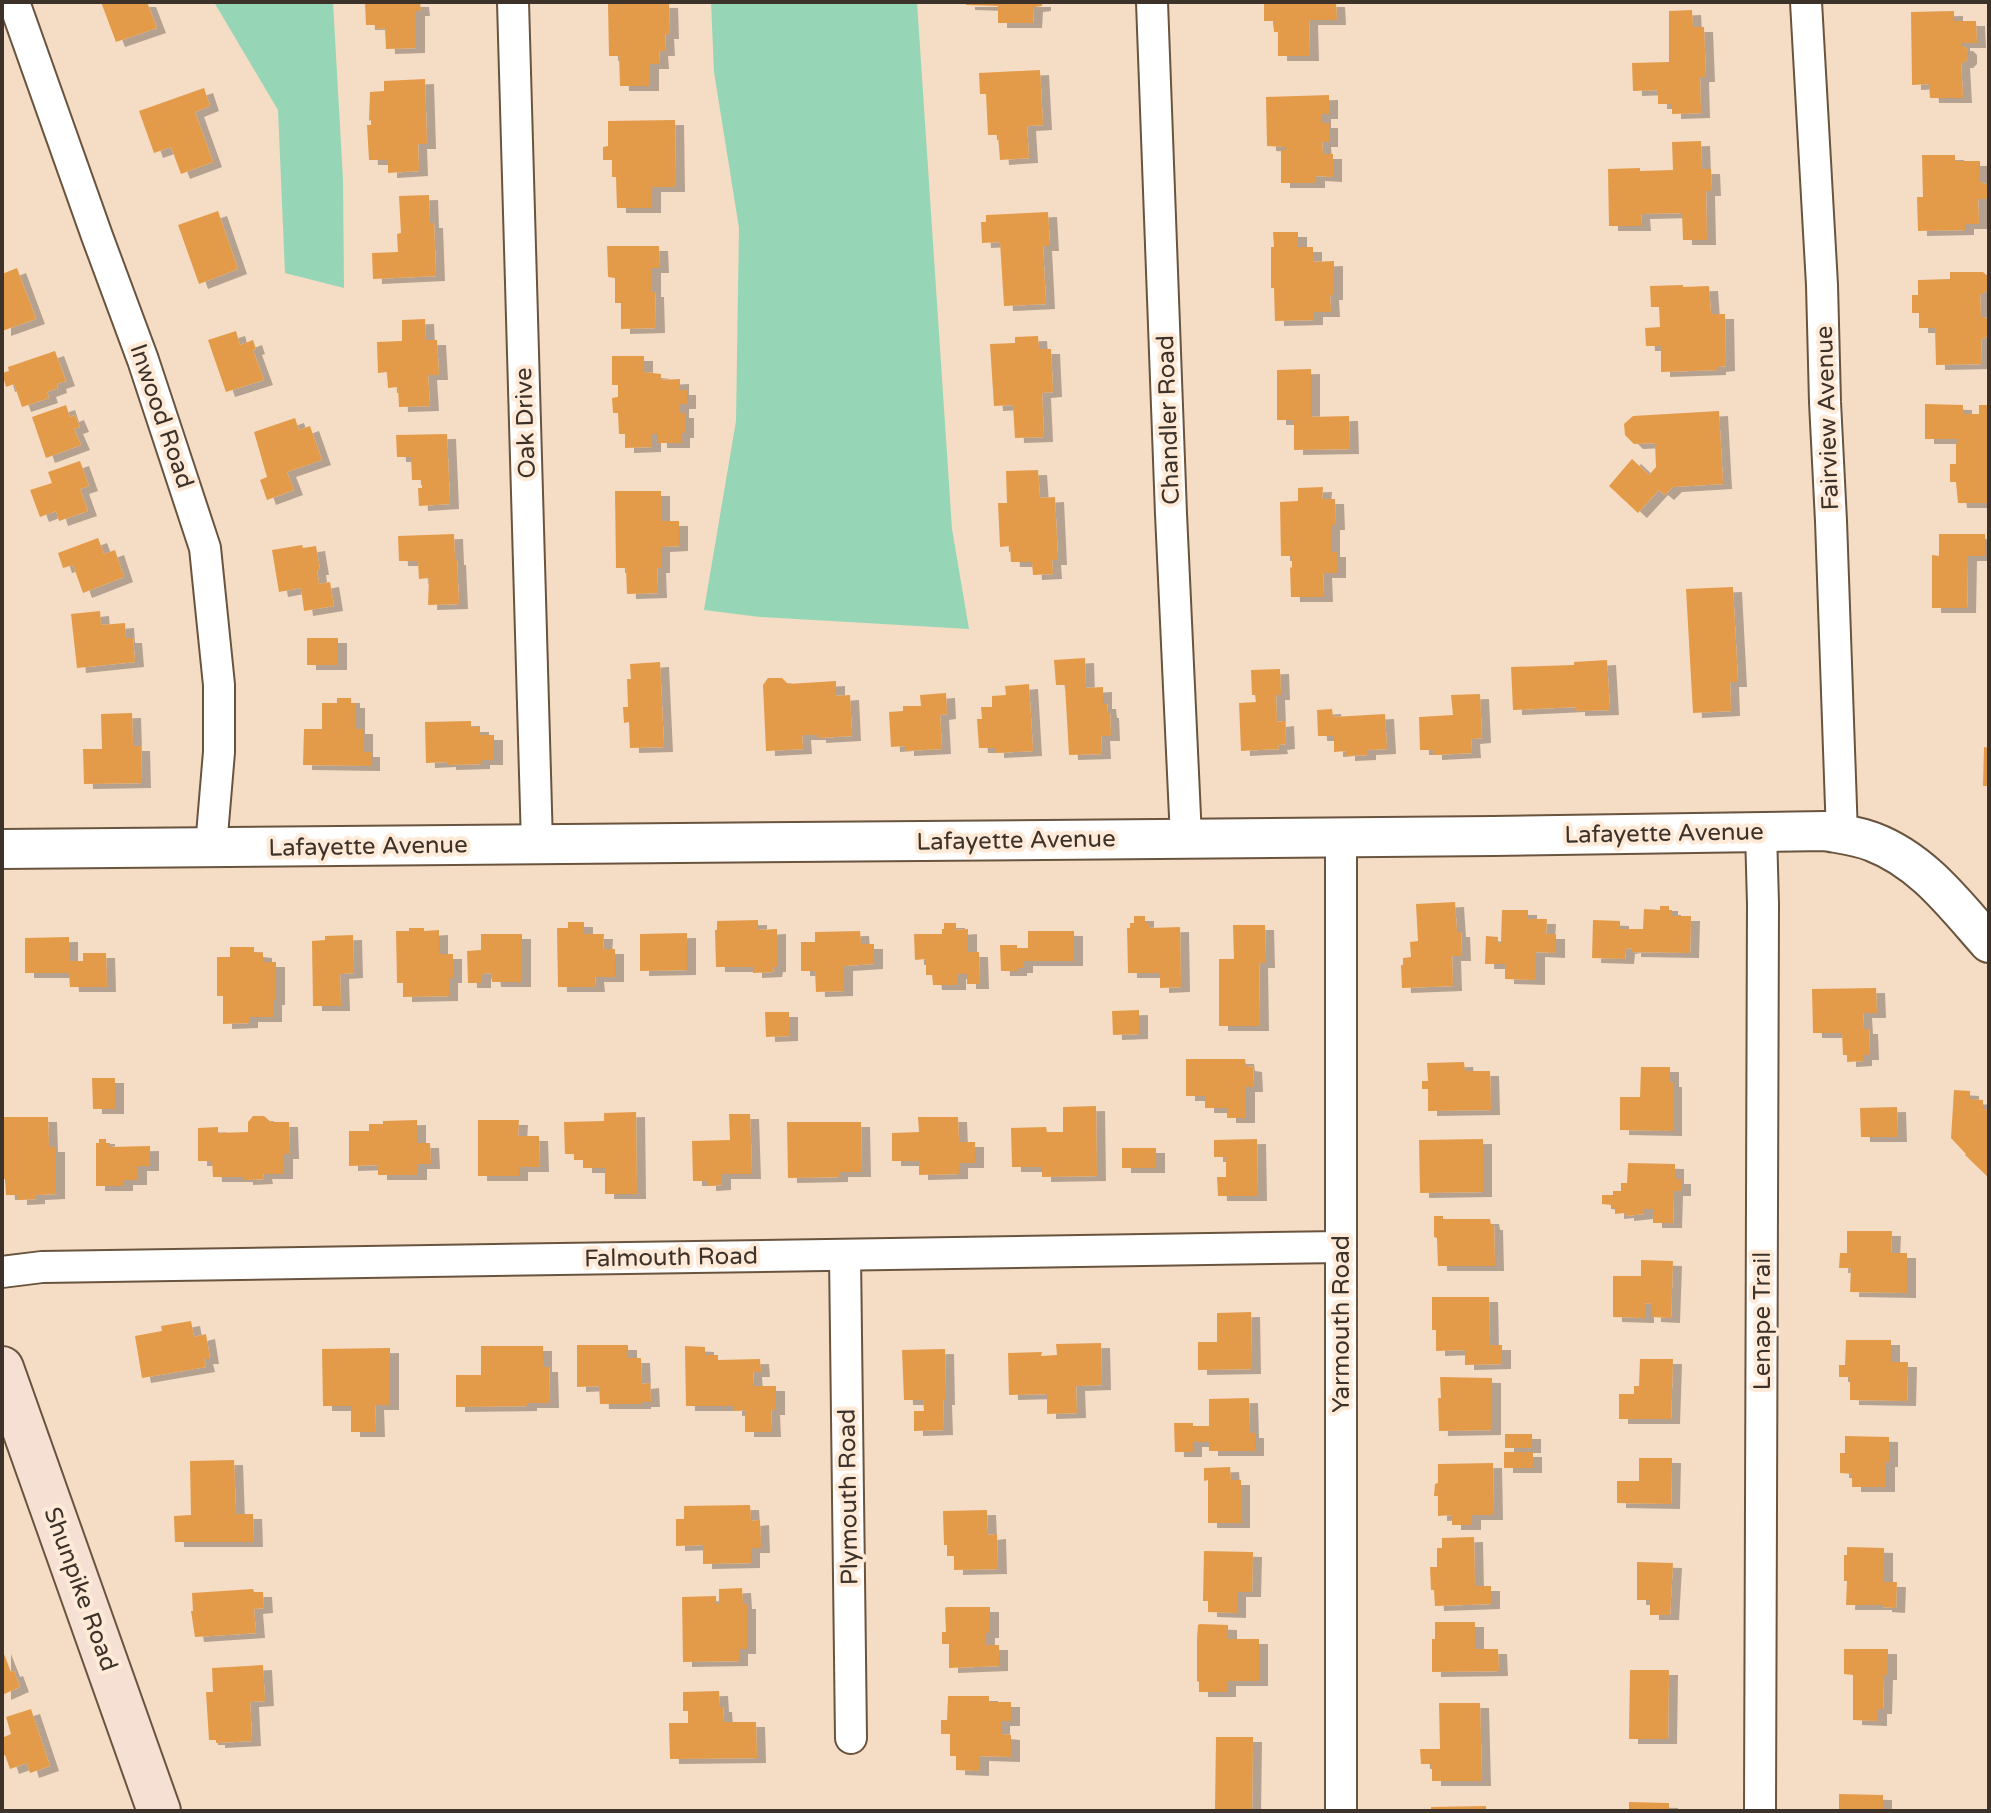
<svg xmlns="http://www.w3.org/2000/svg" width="1991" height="1813" font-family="'Varela Round',sans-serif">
<defs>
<filter id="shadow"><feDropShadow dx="9" dy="5" stdDeviation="0" flood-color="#0004"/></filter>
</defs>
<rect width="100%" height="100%" fill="#f5dcc4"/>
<!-- green -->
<path fill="#96d6b6" d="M214,2H333L343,180L344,288L285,273L278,110Z
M711,2H917L952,529L969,629L760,617L704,610L736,421L739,228L714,72Z"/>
<!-- building -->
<path fill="#e49b4a" filter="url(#shadow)" d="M101,2H147L157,28L116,42Z
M365,2H420L421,11H416V48L386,49L385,28L376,29V25H366Z
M611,2L669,3L670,34H665L666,51H659L660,64H650V86H620L619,56H609L608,4Z
M966,2H1042V6L1034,7L1033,23H998V6L966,5Z
M1264,2H1336L1337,20H1309L1310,56H1278V32H1274L1273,21H1264Z
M1692,10L1693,27H1704L1706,77H1700L1701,113L1672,114V104H1658V90L1633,91L1632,63L1669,62V11Z
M1954,11V21H1976L1977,43H1961V46H1964L1968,50V59L1964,63H1961L1963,98H1930L1929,84L1912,85L1911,12Z
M1040,70L1043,125L1027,126L1029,158L1000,160L998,135H988L986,94H980L979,73Z
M425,79L427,144H418L419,171L388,173V160H369L367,125H371V120L369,121L370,92L384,91V81Z
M204,88L210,106L195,112L213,162L181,174L171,147L154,153L139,111Z
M1329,95V114H1322V123H1329V142H1322L1323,154H1333V177L1316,176V183H1281V150H1286V147L1267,146L1266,97Z
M675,120L676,187H652V208H617L616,177H612V160H603V147L608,146V121Z
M1701,141L1702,169H1711L1712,191H1706L1707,240H1683L1682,213L1641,214L1642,226H1609L1608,169L1640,168V171L1673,170L1672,142Z
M1922,155H1955V161H1980V182L1989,185V195L1986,199H1978L1979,224H1965V230L1918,231L1917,197H1923Z
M429,195L430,223H434L436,276L373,279L372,253L398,252L397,234L401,233L399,196Z
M218,211L238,269L199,284L178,225Z
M1048,212L1050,246H1043L1046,304L1004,306L1000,242L982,243L981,222H986V215Z
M1273,232H1298V247H1313V262L1334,261V295H1330L1331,312H1314V320L1275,321L1274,288H1271V247H1274Z
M607,246H659L660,268H652V292H655L656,328L621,329V303H615V278L608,277Z
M17,268L36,319L2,331V274Z
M1950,272H1983L1989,277V288L1983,294H1980L1981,317H1984L1989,321V333L1985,338L1981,339L1982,364L1936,365L1935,328H1919V313H1912V295H1918V280L1950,279Z
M1683,285V287L1709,286L1711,314H1725L1726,366L1717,367V370L1661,372V346H1646L1645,328L1660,327L1659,307H1651L1650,286Z
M425,319L426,340H437L439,375H428L430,406L399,407L398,387L388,388L387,372L378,373L377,342L402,341V320Z
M236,331L240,345L253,340L256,349L253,350L264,380L226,392L208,340Z
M1038,336L1039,349H1051L1053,392L1042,393L1044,437L1015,438L1013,405L994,406L990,344L1015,343V337Z
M55,351L66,381L57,384L58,388L47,392L49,398L22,407L14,384L6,387L2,373L9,371L8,367Z
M612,356H644V372L661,374V380L680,379V390H687V404H680V413H685V433H681V443H658V434H652V447L625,448V434H619L618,413H613L612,398L618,397V385H612Z
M1311,369V417L1349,416L1350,449L1294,450V420H1277V370Z
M1925,404L1963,405V414H1979V405H1989V503H1958L1956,482H1950V464H1956V444H1958V439H1925Z
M66,405L70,417L75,415L80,427L74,429L81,445L46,458L32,417Z
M1719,411L1723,484L1673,487L1665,495L1659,490L1638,513L1609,486L1632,459L1649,475L1656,467L1655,443L1634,444L1625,435L1624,424L1633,416Z
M295,418L299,430L310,426L322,460L287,472L294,490L267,500L260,480L267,477L254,432Z
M447,434L450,504L419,506L418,488H422V480H412L411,457H397L396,435Z
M80,461L89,486L80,489L88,511L59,521L56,511L40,517L30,490L52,483L48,472Z
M1038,470L1040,498L1055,497L1058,560H1052L1053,574L1033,575L1032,562H1011L1010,546L1000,547L998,503H1007L1006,471Z
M1323,487L1322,499H1335L1336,525H1331V552H1337V573H1323L1324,597H1291L1290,567L1292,568V556H1281L1280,502L1298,501V488Z
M615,491H661V521H679V546L661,547V568H657L658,593L627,594L626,568H616Z
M454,534L455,560H457L459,604L428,605L429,578L419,579L418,561H399L398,536Z
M1939,534H1985V556H1968L1967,608H1932V555L1939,556Z
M98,538L104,554L115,550L124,577L83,593L73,565L63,568L58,553Z
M302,545L303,548L316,546L320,570H317L319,584L330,582L334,606L304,611L301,588L279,592L272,550Z
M1733,587L1738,682H1730L1731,711L1693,713L1686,589Z
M100,611L101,625L125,623L126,638H133L135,662L77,668L71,614Z
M307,638H338V665H307Z
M1085,658L1086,688L1103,687V704H1107L1108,713H1110L1111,736H1101L1102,754L1069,755L1065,685H1056L1054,660Z
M1607,660L1610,710L1576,711V707L1513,710L1511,667L1574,665V662Z
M660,662L664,747L630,748L629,722L624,723L623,707H628L627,679H631L630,664Z
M1280,669L1281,695H1276L1277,722L1285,721L1286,744L1278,745L1279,749L1241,751L1239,703L1256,702L1255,695H1252L1251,670Z
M768,678H782L788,684L836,681V696L850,695L852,736L817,738V735H802L803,749L766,751L763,685Z
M1029,684L1033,751L995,753V748H979L977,719H982L981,707H992V696L1006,695L1005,686Z
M946,693L947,714L940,715L942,749L905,751V746L891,747L889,712L903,711V706H921L920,695Z
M1480,694L1482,738L1471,739L1472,753L1433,755V750H1420L1419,717L1453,715L1451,695Z
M337,698H351V703H356V729H364V752H371V766L303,765L304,729H322V703H337Z
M1332,709L1333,717L1385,714L1387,749L1367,750V755L1346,756V751L1334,752V736H1318L1317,710Z
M132,713L133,746H141L142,783L84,784L83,749H102L101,714Z
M471,721V727H480V735H494V760H481V764L447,765V762L426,763L425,722Z
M1984,747L1989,748V786H1983Z
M1455,902L1457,932H1461L1462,956H1452L1453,986L1402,988L1401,965H1403V958L1411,957L1410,942L1418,941L1416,904Z
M1660,906H1669V910H1672V916H1691L1690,953L1632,952V948L1626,949L1625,959L1592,958L1593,920L1620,921V929H1643L1644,909L1660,910Z
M1502,910H1528V919H1547L1546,934H1556V953L1536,952V980L1505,979V964H1485L1486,936L1498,937V943H1501Z
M1134,916H1145V923H1150V928L1180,927L1181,987L1160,988V973H1128L1127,928H1130V923H1134Z
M758,920V930L777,929V967H774L773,972L753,973V967H716L715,930H717V921Z
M568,922H584V934H604L603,949H615V977H595L596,987H558L557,928H568Z
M944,923H956V930L968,929V952H979L980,984H967V974H957V985H933L932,975H926V959L915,960L914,934H942V929H944Z
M1233,925H1265L1266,963H1259L1260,1026H1219V959H1234Z
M409,928H424V931L439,930V954H453V978H449V996L403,997V983H397L396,931H409Z
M860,931L861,944H874V964L844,966V991L816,992L815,971H801V942H815V932Z
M1028,931H1074V961H1024V968H1018V971H1001L1000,945H1017V948H1028Z
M687,933V970L640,971V934Z
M481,934H522V982H492L491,973L482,974V983H468L467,951L481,950Z
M353,935L354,973L340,974L341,1006H313L312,941L325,940V936Z
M69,937V961H83V953H106L107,987H70L69,973H25V938Z
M230,947H254V952L263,953V962H276V1000H273V1017H249V1023L223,1024V996H217V957H230Z
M1876,988L1877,1013H1863L1864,1029H1869L1870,1055H1863V1061L1847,1062V1055H1843L1842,1033H1813L1812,989Z
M1139,1010V1034L1113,1035L1112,1011Z
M765,1012H789V1036L766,1037Z
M1186,1059H1245L1246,1066L1253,1067L1254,1087H1246V1118H1227V1108H1205V1096H1186Z
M1464,1062L1465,1071H1490L1491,1110L1428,1111V1089H1422V1081H1428L1427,1063Z
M1641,1067H1670V1082H1673V1131L1620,1130V1097H1640Z
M92,1078H115V1109H93Z
M1954,1090L1970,1091V1099L1983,1100V1109L1989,1110V1178L1965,1155L1966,1154L1951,1138Z
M1096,1106L1097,1176L1042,1177V1167H1012L1011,1128L1046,1127L1047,1132H1063V1107Z
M1897,1107L1898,1137H1861L1860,1108Z
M636,1112L637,1194H605V1168H583V1160H574V1154H565L564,1122L604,1121V1113Z
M729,1114H750L752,1174H722V1185L707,1186V1181H693L692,1141L730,1140Z
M253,1116H264L271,1122H289L290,1154H284V1174H263L264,1179L244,1180V1177H213L212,1161H198V1128L218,1127V1133L248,1132V1122Z
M2,1117H48L49,1147H56V1194L36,1195V1199L18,1200V1195H6L5,1179H2Z
M918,1117H958L959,1142H975V1163H959V1174L919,1175V1161H892V1133L919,1132Z
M417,1120V1143H430L431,1164H418V1175H378V1165L349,1166V1131H369V1124H383V1121Z
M478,1120H519L518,1136H539L540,1167H519V1176H478Z
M787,1122H861L862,1172H839V1177L788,1178Z
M99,1139H106V1143H110V1147L150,1146V1166H138V1180H124V1186H96V1143H99Z
M1257,1139L1258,1196H1218L1217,1177H1226V1157H1214V1140Z
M1483,1139V1192L1420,1193L1419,1140Z
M1122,1148H1156V1168H1122Z
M1628,1163L1675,1164V1179H1682V1191H1674L1673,1223H1653V1209H1644V1214L1625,1216V1213L1615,1214V1208H1612V1205L1602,1204V1195H1613V1191H1621V1183H1627Z
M1434,1216H1443V1219H1490L1491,1225H1494L1495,1266H1438L1437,1238L1434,1237Z
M1847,1231H1892L1891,1253H1907V1293L1850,1292L1851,1268H1839L1840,1253H1847Z
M1641,1260L1673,1261L1671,1318L1652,1317V1304L1645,1303V1318L1613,1317V1276H1641Z
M1432,1297H1489L1490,1345H1502V1364L1465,1365V1350L1436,1351V1330H1432Z
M1251,1312L1252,1369L1198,1370V1342H1217V1313Z
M191,1321L194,1337L206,1334L210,1359H204L206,1367L142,1378L135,1336L162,1331L161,1326Z
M1846,1340H1891V1362H1908L1907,1401L1850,1400V1377H1839V1365H1845Z
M1101,1343L1102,1385L1076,1386L1077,1413L1047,1414V1394L1009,1395L1008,1353L1042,1352L1041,1356L1057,1355L1056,1344Z
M577,1345H628V1358H641L642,1384L650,1383L651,1402H642V1404H600L599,1386L577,1387Z
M481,1346H543V1367H549L550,1403H528V1406L456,1407V1375H481Z
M685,1346L705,1347V1355H718V1360L760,1359L761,1372H753L754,1386H776V1410H771L772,1432H745V1410L733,1411V1406H686Z
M390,1348V1405H375L376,1432H351V1406H323L322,1349Z
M945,1349L946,1400H943L944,1430L914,1431V1411H924L923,1400H904L902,1350Z
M1640,1359H1673L1671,1419H1619V1394H1634V1386H1639Z
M1440,1377L1492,1378V1430L1439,1431L1438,1398H1441Z
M1249,1398L1250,1433H1255V1451H1209V1442H1193V1452H1175L1174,1423H1193V1426H1209V1399Z
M1505,1434H1532V1448H1505Z
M1845,1436L1889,1437V1462H1886V1487H1852V1474L1840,1473V1453H1845Z
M1504,1452H1533V1468H1504Z
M1639,1458H1672L1671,1504L1617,1503V1481H1639Z
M234,1460L236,1514H253L254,1542H175L174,1516L191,1515L190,1461Z
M1493,1463L1494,1515H1472V1525H1452V1515L1438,1516V1496H1434L1435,1484L1438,1483V1464Z
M1230,1467L1231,1480H1241V1523H1208V1480L1204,1481V1468Z
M750,1505L751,1521L760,1520L761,1548H751V1563L703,1564V1545L676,1546V1519H684V1506Z
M987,1510L988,1535L997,1534L998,1569L954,1570V1556H947V1545H944L943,1511Z
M1474,1537L1475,1586H1491V1604L1435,1606L1434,1590H1431L1430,1567H1437V1548H1442V1538Z
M1847,1547L1884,1548V1582H1897L1896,1608L1883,1607V1605H1846L1847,1581H1844V1555H1847Z
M1204,1551L1253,1552L1252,1592H1237V1613L1208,1612V1601H1203Z
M1637,1562L1673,1563L1670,1615H1650V1600H1637Z
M742,1588L743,1604H747V1649H739V1661L683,1662L682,1597L716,1596V1604H719V1589Z
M253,1589L254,1592H263L264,1608L254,1609L256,1633L195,1637L191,1611H193L192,1593Z
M947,1607H990V1633H986V1645H999V1666L949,1668V1644H942V1632H946L945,1608Z
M1435,1622H1475V1649H1498L1499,1671L1432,1672V1639H1435Z
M1200,1624L1228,1625V1639H1259V1681H1227V1692H1199V1682L1197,1681V1638L1198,1625Z
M2,1649L11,1672L14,1671L20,1687L2,1695Z
M1844,1649H1888V1675H1884L1883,1709H1878V1721L1853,1720V1675L1844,1674Z
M263,1665L265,1701L250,1702L252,1741L216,1743V1740H209L206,1692H213L212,1668Z
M1630,1670H1669L1668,1739H1629Z
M719,1691L720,1707H723L724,1722H756L757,1758L670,1759L669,1723H688V1711H683V1692Z
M948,1696H989V1702H1011V1721H1001V1734L1011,1735V1757L980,1756V1771L956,1770V1756H950V1734H941V1720H947Z
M1439,1703H1480L1482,1781H1432V1764H1421L1420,1749H1440Z
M31,1709L50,1766L30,1773L27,1763L10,1769L5,1755L2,1756V1738L11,1734L6,1717Z
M1216,1737H1253L1252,1811H1215Z
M1839,1794L1883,1795V1811H1839Z
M1629,1802L1669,1803V1811H1629Z
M1486,1806V1811H1431V1807Z"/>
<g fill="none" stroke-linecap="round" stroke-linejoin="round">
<!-- minor casing -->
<g stroke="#69543f" stroke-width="34">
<path id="minor" d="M14,2L97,236L143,360L205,548L219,685V752L211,847
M513,2L537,844
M1152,2L1171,514L1186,838
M1806,2L1822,285L1825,402L1831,521L1842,835
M1341,837V1811
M845,1255L851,1738
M2,1272L42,1267L1341,1247
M1760,1811L1763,904L1761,831"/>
</g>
<!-- tertiary casing -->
<g stroke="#69543f" stroke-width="42">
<path id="tertiary" d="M2,849L1493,836L1825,831C1841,834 1859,836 1873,842C1923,861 1955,905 1989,943"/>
</g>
<!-- secondary casing -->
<g stroke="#69543f" stroke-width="46">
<path id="secondary" d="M2,1368L159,1811"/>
</g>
<!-- minor -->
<use href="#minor" stroke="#fff" stroke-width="30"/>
<!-- tertiary -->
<use href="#tertiary" stroke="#fff" stroke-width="38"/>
<!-- secondary -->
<use href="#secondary" stroke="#f5e0d3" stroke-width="42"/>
</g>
<g text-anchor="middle" stroke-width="8" stroke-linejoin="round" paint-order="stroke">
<!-- street labels -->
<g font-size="24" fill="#3c3229" stroke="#feead7">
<text transform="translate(162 416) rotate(71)" y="8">Inwood Road</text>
<text transform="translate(1827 418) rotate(-92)" y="8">Fairview Avenue</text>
<text transform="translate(1168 420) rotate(-92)" y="8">Chandler Road</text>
<text transform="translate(525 423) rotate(-92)" y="8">Oak Drive</text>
<text transform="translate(1664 833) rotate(-1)" y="8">Lafayette Avenue</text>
<text transform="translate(1016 840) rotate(-1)" y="8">Lafayette Avenue</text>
<text transform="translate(368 846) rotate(-1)" y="8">Lafayette Avenue</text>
<text transform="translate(671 1257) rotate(-1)" y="8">Falmouth Road</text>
<text transform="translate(1762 1321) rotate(-90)" y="8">Lenape Trail</text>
<text transform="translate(1341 1324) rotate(-90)" y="8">Yarmouth Road</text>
<text transform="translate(848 1497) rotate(-91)" y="8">Plymouth Road</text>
<text transform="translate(81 1589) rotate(70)" y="8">Shunpike Road</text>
</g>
</g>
<!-- border -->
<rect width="1991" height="1813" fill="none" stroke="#3c3229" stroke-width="8"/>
</svg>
